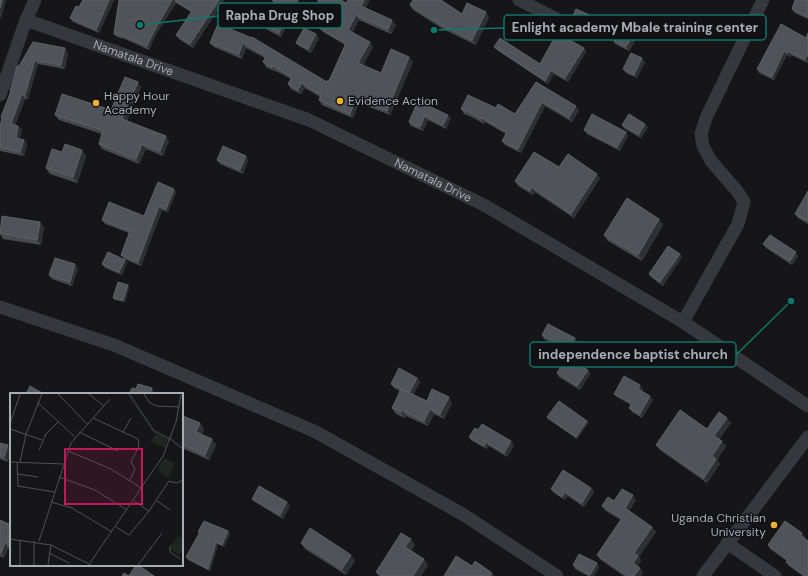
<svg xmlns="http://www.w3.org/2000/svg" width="808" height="576" font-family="'DM Sans',sans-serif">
<rect width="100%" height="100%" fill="#161618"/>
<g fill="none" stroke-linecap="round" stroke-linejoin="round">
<!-- minor -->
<g stroke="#37383d" stroke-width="13">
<path d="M519,0L561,21"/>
<path id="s1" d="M26,20L309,120L484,205L683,322L808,406"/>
<path d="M0,95L26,20L35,0"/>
<path d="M0,307L114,345L316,432L464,515L557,576"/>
<path d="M683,322L738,224L744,202L738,192L711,161L703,146L701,134L706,118L763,0"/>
<path d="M727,543L775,576"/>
<path d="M703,576L808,437"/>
</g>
</g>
<!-- wall -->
<path fill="#47494d" d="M83,0H114L99,33L73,22L70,18L79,7Z
M119,0H224L193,48L179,39L176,35L191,12L176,3L155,36L149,50L125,39L117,37L114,34Z
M272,0L301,4L287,25L281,37L264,28L262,24L274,3Z
M808,0V19L795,13L792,9Z
M318,3H346L366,8L396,25L391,34L359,20L352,33L370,42L373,47L363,65L381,73L409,57L413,62L390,115L359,103L353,118L322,105L319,100L320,97L305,88L301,94L291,89L288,84L291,79L276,71V72L266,67L263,62L265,58L246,48L242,59L214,47L210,43L218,24L327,82L329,81L345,45L323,32L319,28L329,12L322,8Z
M410,5L462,14L489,17L476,45L443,29L413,10Z
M572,18L636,39L629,51L615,44L613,40V39L574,22Z
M808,33V63L791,55L790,57L787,55L774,80L759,73L757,69L806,38Z
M319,38L311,53L299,46L296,43Z
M33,42L68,53L65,69L38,64L28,99H25L15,125L18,126L22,130L19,139L24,140L27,144L24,156L0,151V127L2,119L1,117L11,92L10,91L19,66Z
M494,47L540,64L584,48L586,52L568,82L554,74L548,84L497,50Z
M645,62L637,78L626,73L623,69Z
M536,82L579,110L572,122L545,106L521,153L505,145L502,141L506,134L485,122L484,124L472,117L464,114L461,109L496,108L515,114Z
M141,87L127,121L169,141L163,156L146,149L139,164L102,149L99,144L102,134L59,120L55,115L111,110Z
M418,101L451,118L446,129L428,120L423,131L411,126L409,122Z
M622,125L648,127L641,138L625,129Z
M584,130L626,132L628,135L620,151L587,134Z
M82,150L86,156L77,183L50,174L46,168L62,152Z
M217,160H248L243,174L220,164Z
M559,167L600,178L574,218L535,192L533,195L518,186L515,181Z
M808,191V224L798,218L795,214Z
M176,192L168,212L162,210L141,266L124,259L127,263L122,275L105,268L102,264L124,259L121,255L129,233L105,224L102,220L144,216Z
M659,219L663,225L642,261L608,241L604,235Z
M40,222L44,228L41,245L3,239L0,234V230Z
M763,244L798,256L792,265L766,248Z
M680,254L682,257L663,286L652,278L649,274Z
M78,268L72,286L52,279L49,275Z
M128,285L129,287L125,302L115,300L113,298Z
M542,335L578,342L572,353L544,339Z
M588,370L590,374L580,390L559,377L557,373Z
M417,378L420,382L413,395L427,401L452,403L444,419L434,414L428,426L406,416L405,418L396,414L392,408L400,391L394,388L391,384Z
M643,389L642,391L653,400L642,418L632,412L629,408L631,405L617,397L614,394Z
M547,417L587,421L588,423L577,439L548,419Z
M182,418L200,423L204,429L202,434L216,445L209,460L182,448Z
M731,423L719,439L726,446L717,460L720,464L707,483L660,450L656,445L707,429Z
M478,430L514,445L507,457L489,446L487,449L472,441L469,437Z
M0,443L8,462L0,459Z
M591,488L594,492L584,507L568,496L565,500L554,493L551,489Z
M252,499L290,506L283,519L255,502Z
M636,500L629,511L656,532L639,557L641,561L637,566L643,573L641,576H624L601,560L597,555L621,520L606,511L602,506L614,501Z
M0,520L11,525V549L8,548L4,558L0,556Z
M198,532L230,534L224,547L218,544L210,571L188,560L186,557L199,533Z
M802,533L805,537L804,538L808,576H803L789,566L786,562L787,561L770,549L768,545Z
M301,543L355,560L346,575L305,549Z
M415,545L411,551L428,565L421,576H379L376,572Z
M597,563L599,567L594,576H588L575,569L573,565Z"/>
<!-- shaded-wall -->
<path fill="#2f3033" d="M2,0H6L1,19L0,18V8Z
M109,0H114L99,33L96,30Z
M172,0H174L176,3L155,36L149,50L147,46L153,33Z
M219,0H224L193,48L190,44Z
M298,0L301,4L287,25L281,37L279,33L284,21Z
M364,0H370L364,11L361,6Z
M486,12L489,17L476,45L472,40Z
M356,15L359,20L351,35L348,30Z
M392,20L396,25L391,34L388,29Z
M316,34L319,38L311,53L308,49Z
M633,35L636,39L629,51L626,47Z
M370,42L373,47L362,68L358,63Z
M243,43L246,48L242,59L239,54Z
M65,48L68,53L65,69L61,65Z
M584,48L586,52L568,82L565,78Z
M784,51L787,55L774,80L772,77Z
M788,51L791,55L790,57L787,53Z
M808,54V63L805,59Z
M409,57L413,62L390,115L387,111Z
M642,58L645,62L637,78L634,75Z
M35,60L38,64L28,99L25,95Z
M273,66L276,71V72L272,67Z
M551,70L554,74L548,84L545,81Z
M138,82L141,87L126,124L122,119Z
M302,83L305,88L301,94L298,90Z
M22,94L25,99L14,128L11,124Z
M356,98L359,103L353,118L350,114Z
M542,102L545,106L521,153L518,149Z
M576,106L579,110L572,122L569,117Z
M448,115L451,118L446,129L443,125Z
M425,116L428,120L423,131L420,127Z
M482,118L485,122L484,124L481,119Z
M645,124L648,127L641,138L639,134Z
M18,126L22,130L19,142L16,138Z
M626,132L628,135L620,151L617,147Z
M166,136L169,141L163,156L160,151Z
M24,140L27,144L24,156L20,152Z
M142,144L146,149L139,164L136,159Z
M82,150L86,156L77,183L73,177Z
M246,156L248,160L243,174L240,170Z
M597,174L600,178L574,218L571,214Z
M532,187L535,192L533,195L530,191Z
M174,189L176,192L168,212L166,209Z
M159,206L162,210L141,266L138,262Z
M659,219L663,225L642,261L638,255Z
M40,222L44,228L41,245L37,240Z
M796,252L798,256L792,265L790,261Z
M680,254L682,257L663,286L660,282Z
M125,260L127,263L122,275L119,272Z
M75,264L78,268L72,286L70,282Z
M128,285L129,287L125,302L123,300Z
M575,338L578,342L572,353L569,349Z
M588,370L590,374L580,390L577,386Z
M417,378L420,382L412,397L409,393Z
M640,385L643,389L641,393L638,389Z
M152,388L156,394H150Z
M650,396L653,400L642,418L640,414Z
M449,397L452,403L444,419L440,414Z
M430,409L434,414L428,426L424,421Z
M402,410L406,416L405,418L401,412Z
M727,418L731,423L718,441L714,436Z
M587,421L588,423L577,439L576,437Z
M200,423L204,429L200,437L196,432Z
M212,439L216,445L209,460L205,455Z
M511,441L514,445L507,457L504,453Z
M722,441L726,446L717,460L720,464L707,483L704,478L712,456Z
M486,442L489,446L487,449L484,446Z
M8,445L11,449V453L8,462L4,457Z
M591,488L594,492L584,507L582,503Z
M565,492L568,496L565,500L562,497Z
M633,495L636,500L628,513L625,508Z
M287,502L290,506L283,519L280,515Z
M652,527L656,532L639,557L641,561L636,568L633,563L634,553Z
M228,531L230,534L224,547L222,545Z
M802,533L805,537L803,539L800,535Z
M411,539L415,545L409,554L405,547Z
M216,542L218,544L210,571L208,569Z
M5,543L8,548L4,558L1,553Z
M351,555L355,560L346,575L342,569Z
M424,559L428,565L421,576H413Z
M597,563L599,567L594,576H591L590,575Z
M640,568L643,573L641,576H634Z
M492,573L494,576H490Z"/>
<!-- building -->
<path fill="#525359" stroke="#5f6168" d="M0,0H2L0,8Z
M83,0H109L96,30L70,18L76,6L79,7Z
M119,0H172L153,33L147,46L122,35L114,34Z
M175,0H219L190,44L176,35L192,11Z
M272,0H298L284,21L279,33L262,24L275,2Z
M318,0H341L346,3L348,0H364L361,6L392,20L388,29L356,15L348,30L370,42L358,63L381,73L391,49L409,57L387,111L356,98L350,114L319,100L321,95L302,83L298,90L288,84L292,77L273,66L272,67L263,62L266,56L243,43L239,54L210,43L218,24L252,38V37L327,82L328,80L329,81L346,43L319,28L330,11L318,3Z
M413,0H441L462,14L467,3L486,12L472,40L440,24L410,5Z
M795,0H808V17L792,9Z
M576,9L617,27L633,35L626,47L613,40L614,37L572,18Z
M781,24L806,38L808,33V54L805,59L788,51L787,53L784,51L772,77L757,69Z
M304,28L316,34L308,49L296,43Z
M557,33L584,48L565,78L551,70L545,81L494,47L500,38L540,64Z
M33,42L65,48L61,65L35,60L25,95L22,94L11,124L18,126L16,138L24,140L20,152L0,147V127L2,118L1,117L11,91H10L17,66H19Z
M631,53L642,58L634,75L623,69Z
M125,77L138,82L122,119L166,136L160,151L142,144L136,159L99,144L103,130L55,115L62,94L111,110Z
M536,82L576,106L569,117L542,102L518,149L502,141L507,132L482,118L481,119L469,112L461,109L468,95L496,108L498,104L515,114Z
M418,101L448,115L443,125L425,116L420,127L409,122Z
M592,114L626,132L617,147L584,130Z
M629,114L645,124L639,134L622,125Z
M65,144L82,150L73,177L46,168L52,149L62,152Z
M223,146L246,156L240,170L217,160Z
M534,152L559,167L568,154L597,174L571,214L532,187L530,191L515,181Z
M158,182L174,189L166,209L159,206L138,262L121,255L130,231L102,220L109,202L144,216Z
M808,191V221L795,214Z
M627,198L659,219L638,255L604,235Z
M2,216L40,222L37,240L0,233Z
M770,235L796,252L790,261L763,244Z
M668,246L680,254L660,282L649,274Z
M108,252L125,260L119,272L102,264Z
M55,258L75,264L70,282L49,275Z
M118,282L128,285L123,300L113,298Z
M548,324L575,338L569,349L542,335Z
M567,357L588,370L577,386L557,373Z
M399,368L417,378L409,393L391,384Z
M624,376L640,385L638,389L650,396L640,414L629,408L632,403L614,394Z
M138,384L152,388L150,394H151H129L132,388L136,389Z
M30,386L44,394H26Z
M401,389L427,401L432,389L449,397L440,414L430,409L424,421L402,410L401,412L392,408Z
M559,401L587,421L576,437L547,417Z
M680,410L707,429L719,412L727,418L714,436L722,441L712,456L716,459L704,478L656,445Z
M183,416L200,423L196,432L212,439L205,455L182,444V418Z
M482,424L511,441L504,453L486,442L484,446L469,437L475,428L478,430Z
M0,443L8,445L4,457L0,456Z
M563,470L591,488L582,503L565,492L562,497L551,489Z
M259,486L287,502L280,515L252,499Z
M622,489L633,495L625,508L652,527L634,553L638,556L633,563L640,568L634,576H628L597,555L622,518L602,506L608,497L614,501Z
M0,520L11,525V543L10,545L5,543L1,553H0Z
M204,521L228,531L222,545L216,542L208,569L186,557L200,532H198Z
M785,521L802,533L800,535L808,541V576H805L786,562L788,560L768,545Z
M310,528L351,555L342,569L301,543Z
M401,533L411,539L405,547L424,559L413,576H383L376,572Z
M579,554L597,563L590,575L573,565Z
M456,556L472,566L475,561L492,573L490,576H444Z
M136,565H138L154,576H122L124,573L129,576Z"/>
<!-- markers -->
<g fill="#f2b134" stroke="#111113" stroke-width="1.5">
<circle cx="340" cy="101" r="4"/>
<circle cx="96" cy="103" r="4"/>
<circle cx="774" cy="525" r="4"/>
</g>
<g text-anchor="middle" stroke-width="3" stroke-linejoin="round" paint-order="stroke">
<!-- street labels -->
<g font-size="12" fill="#a8adb8" stroke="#111113">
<text dy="4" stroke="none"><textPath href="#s1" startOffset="114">Namatala Drive</textPath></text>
<text dy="4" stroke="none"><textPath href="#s1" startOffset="438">Namatala Drive</textPath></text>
</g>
<!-- poi labels -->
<g font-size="12" fill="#a8adb8" stroke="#111113" text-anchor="start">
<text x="104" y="100">Happy Hour<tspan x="104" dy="14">Academy</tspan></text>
<text x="348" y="105">Evidence Action</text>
<text x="766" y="522" text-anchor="end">Uganda Christian<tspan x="766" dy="14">University</tspan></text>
</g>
</g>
<!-- overview -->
<g transform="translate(10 393)">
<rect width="173" height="173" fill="#161618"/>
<path d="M146,40L158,46L155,55L141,49ZM154,65L165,70L159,85L147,77ZM168,143L173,146V157L169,162L159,155Z" fill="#1e261f"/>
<path fill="none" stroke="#2c353c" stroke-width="2" d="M119,1L144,38L162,47L173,56"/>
<path fill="none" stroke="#505258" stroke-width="1" d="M48,1L77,31M79,1L94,13M134,1L139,9L146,13L169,14M27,9L65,44M83,25L128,46L129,53L121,69L125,76L120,87M0,31L10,1M0,36L32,47M69,39L108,58M113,39L121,25M29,57L36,41L48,29M58,58L101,76L133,96M0,69L53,71M7,69L8,93L44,99M10,69L16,41L32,1M7,81L28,84M49,84L85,97L117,117M124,108L139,118L159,88L167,90L173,87M147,108L160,117M41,109L62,115L102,139M106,134L119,142L139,118M0,146L41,152L81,172M24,148V172M29,148L61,50L100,6M160,153V159L170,166M39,160L59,170M80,170L153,63L166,29L171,2M10,172V148M38,172L41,152M128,172L152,140"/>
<path fill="#c2185b" fill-opacity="0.15" stroke="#c2185b" stroke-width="2" d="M55,56H132V111H55Z"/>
<rect width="173" height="173" fill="none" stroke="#a8adb8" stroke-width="2"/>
</g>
<!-- callouts -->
<path fill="none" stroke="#0f766e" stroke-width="1.5" d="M140 25L218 16M434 30L504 28M791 301L736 355"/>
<g fill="#0f766e" stroke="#111113" stroke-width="1.5">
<circle cx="140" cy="25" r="4"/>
<circle cx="434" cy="30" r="4"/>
<circle cx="791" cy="301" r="4"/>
</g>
<g fill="#111113" stroke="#0f766e" stroke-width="1.5">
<rect x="218" y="3" width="124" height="25" rx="4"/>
<rect x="504" y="15" width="262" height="25" rx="4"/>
<rect x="530" y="342" width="206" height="25" rx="4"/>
</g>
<g font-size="13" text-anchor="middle" font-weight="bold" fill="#a8adb8">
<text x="280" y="20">Rapha Drug Shop</text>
<text x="635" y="32">Enlight academy Mbale training center</text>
<text x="633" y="359">independence baptist church</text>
</g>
</svg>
